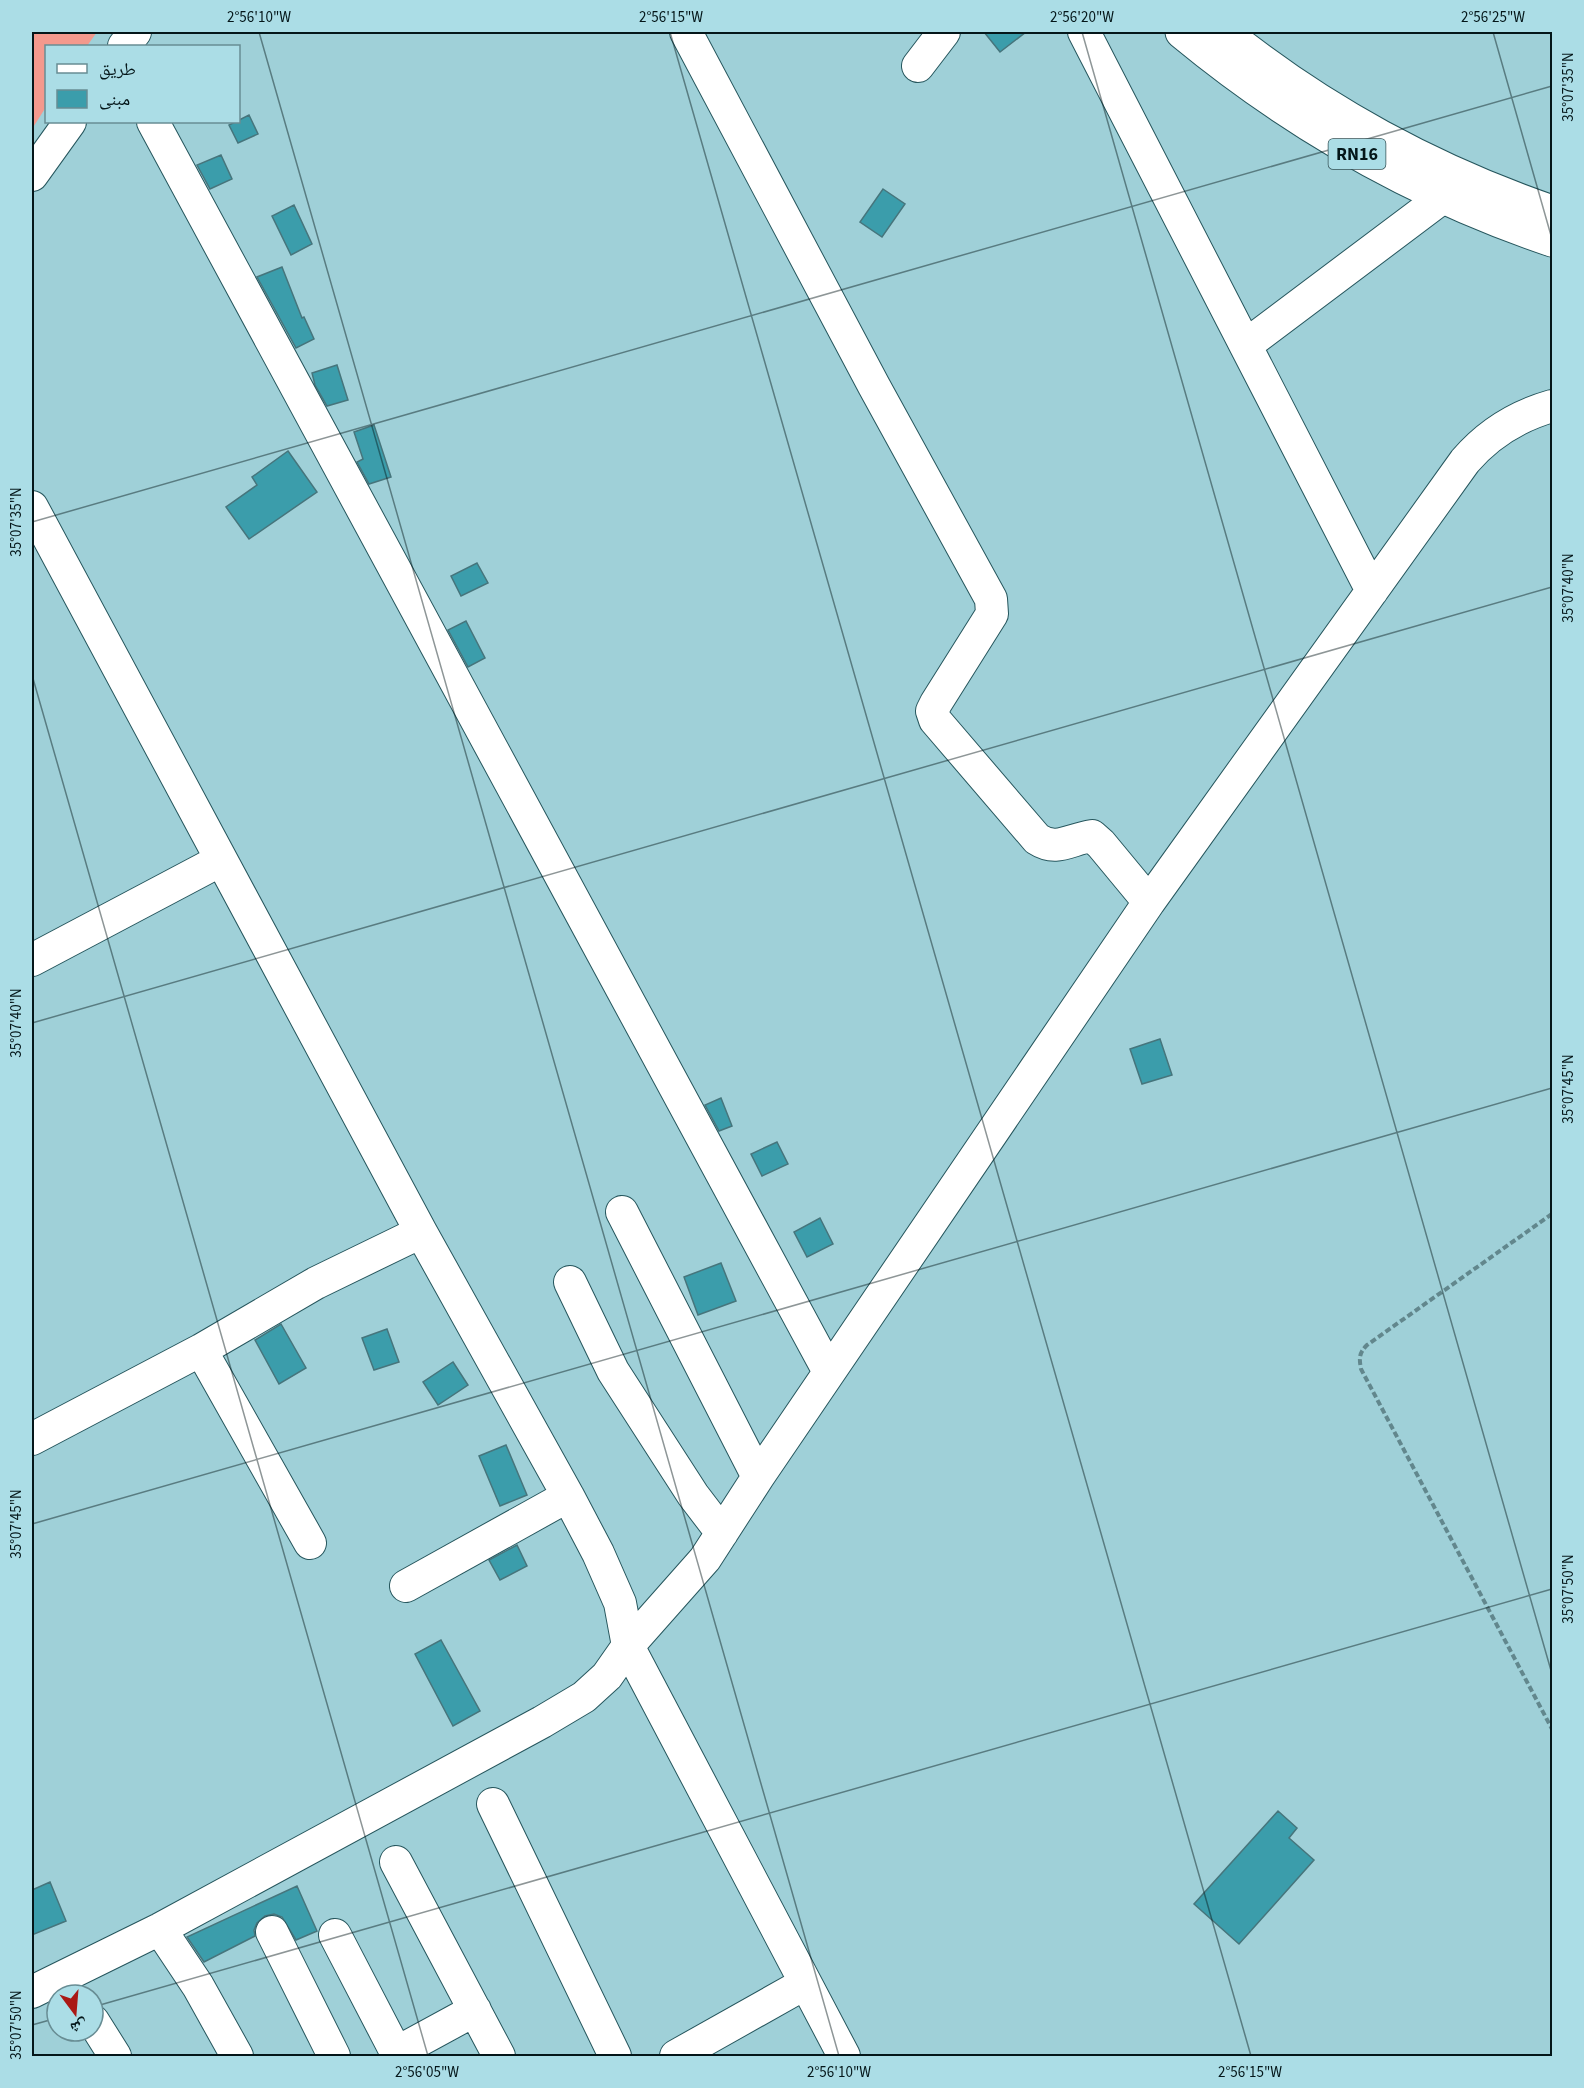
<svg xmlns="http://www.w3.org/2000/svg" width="1584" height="2088" font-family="'Source Sans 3','Noto Naskh Arabic',sans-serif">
<rect width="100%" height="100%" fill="#9fd0d8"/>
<!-- green -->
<path fill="#f3998d" d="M32,32H97L87,46H46V107L32,129Z"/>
<!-- building -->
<path fill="#3b9dab" stroke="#46757c" stroke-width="1.5" d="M984,32H1026L1000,52Z
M249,115L258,134L238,143L229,125Z
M221,155L232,179L210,189L197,165Z
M883,189L905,204L882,237L860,222Z
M294,205L312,244L291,255L272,216Z
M282,267L302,318L304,317L314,339L296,348L257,277Z
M337,365L348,400L327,406L315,385L312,373Z
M374,425L391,477L369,484L357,462L363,459L354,432Z
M288,451L317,492L249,539L226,507L257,485L252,477Z
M477,563L488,583L461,596L451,576Z
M466,621L485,658L468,667L448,630Z
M1160,1039L1172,1075L1142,1084L1130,1049Z
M721,1098L732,1126L719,1131L705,1105Z
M777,1142L788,1164L762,1176L751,1154Z
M820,1218L833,1244L807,1257L794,1232Z
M721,1263L736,1301L698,1315L684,1277Z
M281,1324L306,1368L279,1384L255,1340Z
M387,1329L399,1362L374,1370L362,1338Z
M453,1362L468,1385L438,1405L423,1382Z
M506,1445L527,1495L500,1506L479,1456Z
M517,1545L527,1566L500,1580L489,1560Z
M441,1640L480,1711L453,1726L415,1654Z
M1278,1811L1297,1828L1289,1838L1314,1860L1239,1944L1194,1904Z
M50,1882L66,1921L32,1935V1890Z
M297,1886L317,1931L296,1940L282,1917L274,1914L265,1916L257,1923L254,1930L255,1936L204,1962L187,1937Z"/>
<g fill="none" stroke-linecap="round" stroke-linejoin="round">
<!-- minor casing -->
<g stroke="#26565d" stroke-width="34">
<path id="minor" d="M686,32L874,386L991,599L992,614L936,703L932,711L935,720L1037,839C1057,852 1070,839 1092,836L1101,844L1149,902
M1084,32L1372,591
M124,46L135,32
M918,66L944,32
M153,122L829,1372
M32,175L70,122
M1246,345L1443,197
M32,507L421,1232L568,1496L598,1553L620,1603L628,1646L844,2056
M32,960L221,860
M622,1212L758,1477
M570,1282L613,1371L693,1495L722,1533
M201,1350L310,1543
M32,1439L201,1350L316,1283L421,1232
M406,1586L568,1496
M493,1804L615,2056
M396,1862L499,2056
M160,1929L198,1986L237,2056
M272,1932L334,2056
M335,1935L398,2056
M32,1992L160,1929L542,1722L584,1697L607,1676L628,1646L705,1559L758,1477L1149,902L1465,461C1489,433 1517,416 1552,406
M93,2021L115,2056
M396,2053L475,2010
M676,2056L804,1984"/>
</g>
<!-- highway casing -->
<g stroke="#26565d" stroke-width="35">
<path id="highway" d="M1182,32C1292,123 1416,194 1552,240
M1224,32C1321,111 1435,172 1552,212"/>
</g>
<!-- path -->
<path stroke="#62878d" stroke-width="4" stroke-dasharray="6 3" stroke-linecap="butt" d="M1552,1214L1367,1345C1359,1353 1359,1358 1361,1369L1552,1729"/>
<!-- minor -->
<use href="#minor" stroke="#fff" stroke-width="32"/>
<!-- highway -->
<use href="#highway" stroke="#fff" stroke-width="33"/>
</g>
<!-- ticks -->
<path fill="none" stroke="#041619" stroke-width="1.5" stroke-opacity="0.45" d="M259,32L839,2056M670,32L1251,2056M1082,32L1552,1674M1493,32L1552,239M32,522L1552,86M32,675L428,2056M32,1023L1552,587M32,1524L1552,1088M93,2007L1552,1589M32,2025L57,2018"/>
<g text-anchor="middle" stroke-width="5" stroke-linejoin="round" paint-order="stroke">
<!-- shield labels -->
<rect fill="#abdde6" stroke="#365256" stroke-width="1.5" x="1328.5" y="139" width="57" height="30" rx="4.5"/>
<g font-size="18" font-weight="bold" fill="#041619">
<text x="1357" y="160">RN16</text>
</g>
</g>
<!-- border -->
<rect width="1584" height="2088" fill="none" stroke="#abdde6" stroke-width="66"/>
<!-- legend -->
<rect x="45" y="45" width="195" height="78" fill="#abdde6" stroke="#688d94" stroke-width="1.5"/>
<rect x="57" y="64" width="30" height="9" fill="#ffffff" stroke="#688d94" stroke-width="1.5"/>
<text x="99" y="75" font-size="18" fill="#041619">طريق</text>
<rect x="57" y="90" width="30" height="18" fill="#3b9dab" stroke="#688d94" stroke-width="1.5"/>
<text x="99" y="105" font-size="18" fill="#041619">مبنى</text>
<!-- north arrow -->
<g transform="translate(75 2013) rotate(164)"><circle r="28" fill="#abdde6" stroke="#688d94" stroke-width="1.5"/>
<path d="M0-4.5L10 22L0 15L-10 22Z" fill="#aa1815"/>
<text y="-9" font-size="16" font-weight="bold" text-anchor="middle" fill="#041619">ش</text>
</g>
<rect x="33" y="33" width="1518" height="2022" fill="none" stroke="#041619" stroke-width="2"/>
<g font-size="15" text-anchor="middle" fill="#041619">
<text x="259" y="22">2°56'10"W</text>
<text x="671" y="22">2°56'15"W</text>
<text x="1082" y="22">2°56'20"W</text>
<text x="1493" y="22">2°56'25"W</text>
<text transform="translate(1568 87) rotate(-90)" y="5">35°07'35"N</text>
<text transform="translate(16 522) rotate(-90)" y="5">35°07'35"N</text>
<text transform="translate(1568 588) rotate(-90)" y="5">35°07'40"N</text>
<text transform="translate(16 1023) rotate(-90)" y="5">35°07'40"N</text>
<text transform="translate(1568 1089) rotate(-90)" y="5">35°07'45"N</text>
<text transform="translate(16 1524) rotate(-90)" y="5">35°07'45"N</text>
<text transform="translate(1568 1589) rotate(-90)" y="5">35°07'50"N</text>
<text transform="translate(16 2025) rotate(-90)" y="5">35°07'50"N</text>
<text x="427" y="2077">2°56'05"W</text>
<text x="839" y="2077">2°56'10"W</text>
<text x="1250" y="2077">2°56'15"W</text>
</g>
</svg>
